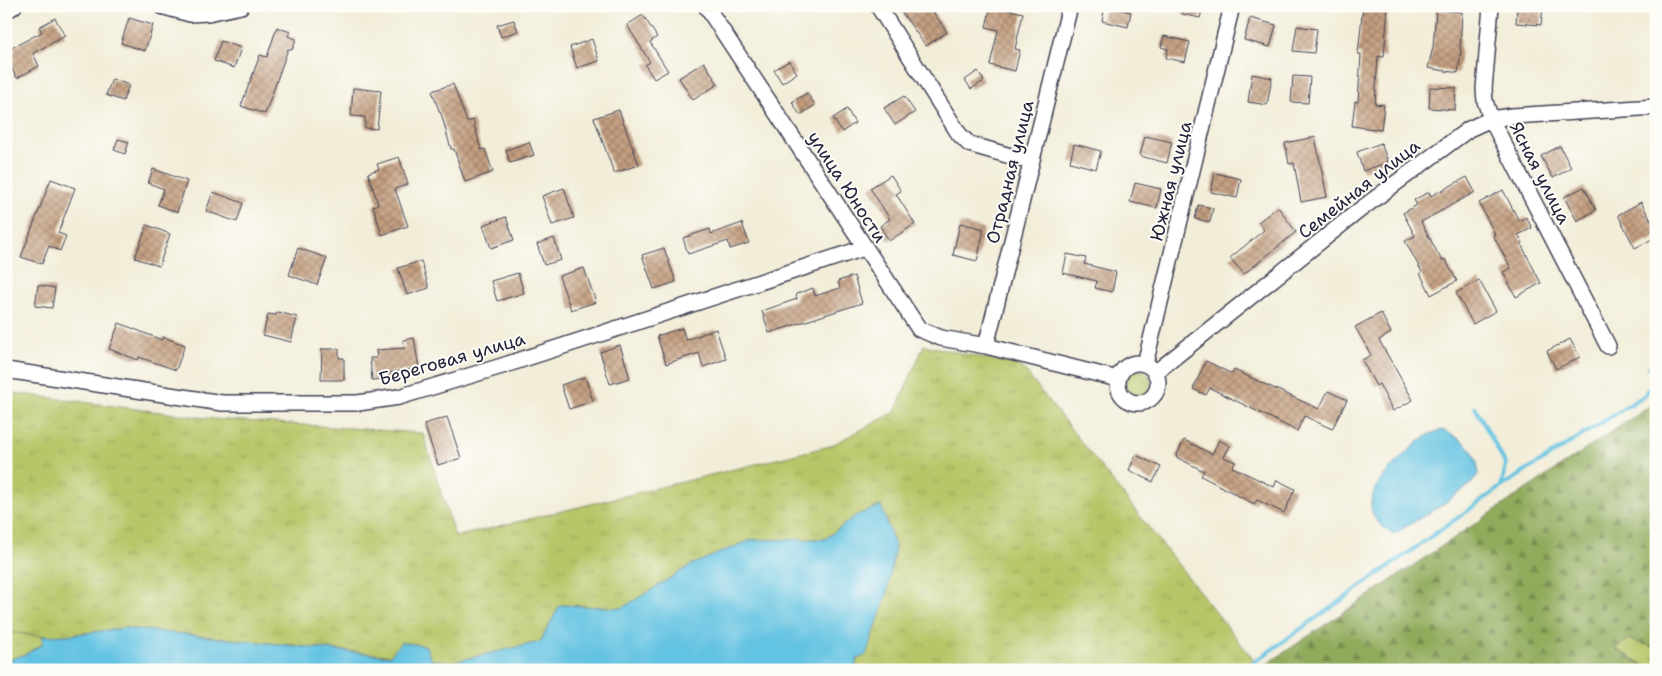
<svg xmlns="http://www.w3.org/2000/svg" width="1662" height="676" font-family="'Shantell Sans',sans-serif">
<defs>
<pattern id="grass-tufts" width="24" height="20" patternUnits="userSpaceOnUse" patternTransform="scale(1.25)"><rect width="24" height="20" fill="#b7c668"/><path d="M3 7l-1-3M5 7V3M7 7l1-3M15 17l-1-3M17 17v-4M19 17l1-3" fill="none" stroke="#9daa5b"/></pattern>
<pattern id="forest-firs" width="22" height="20" patternUnits="userSpaceOnUse" patternTransform="scale(1.25)"><rect width="22" height="20" fill="#91ab5c"/><path d="M5 1l3.5 6h-7zM16 11l3.5 6h-7z" fill="#768b4d"/></pattern>
<pattern id="wetland-marsh" width="20" height="14" patternUnits="userSpaceOnUse" patternTransform="scale(1.25)"><rect width="20" height="14" fill="#b7c668"/><path d="M1 5h8M5 5V1M11 12h8M15 12V8" fill="none" stroke="#9daa5b"/></pattern>
<pattern id="building-cross-hatch" width="8" height="8" patternUnits="userSpaceOnUse" patternTransform="scale(1.25)"><rect width="8" height="8" fill="#c49f80"/><path d="M0 0l8 8M0 8l8-8" fill="none" stroke="#9f816a"/></pattern>
</defs>
<rect width="100%" height="100%" fill="#fdfcf7"/>
<filter id="ink" filterUnits="userSpaceOnUse"><feTurbulence type="fractalNoise" baseFrequency=".02" numOctaves="2"/><feDisplacementMap in="SourceGraphic" scale="10" xChannelSelector="R" yChannelSelector="G"/><feConvolveMatrix kernelMatrix="1 2 1 2 8 2 1 2 1" color-interpolation-filters="sRGB"/></filter>
<filter id="wash" filterUnits="userSpaceOnUse"><feTurbulence type="fractalNoise" baseFrequency=".0096" numOctaves="4" result="noise"/><feDisplacementMap in="SourceGraphic" scale="20" xChannelSelector="R" yChannelSelector="G"/><feGaussianBlur stdDeviation="1.12" result="paint"/><feColorMatrix in="noise" values="0 0 0 0 0 0 0 0 0 0 0 0 0 0 0 0 0 1.4 0 .05"/><feComposite in="paint" operator="in"/></filter>
<g filter="url(#wash)">
<rect width="100%" height="100%" fill="#f2edd8"/>
<!-- grass -->
<path fill="url(#grass-tufts)" stroke="#6c7452" d="M924,345L1021,366L1260,668L1258,670H855L857,659L887,594L895,546L881,506L857,515L825,539L751,540L693,564L622,608L561,605L540,642L452,662L125,628L70,635L43,636L6,632V392L214,419L423,433L455,537L830,446L895,412Z
M1125 383a13 13 0 1 1 26 0a13 13 0 1 1-26 0Z
M1629,639L1656,648V670H1641L1643,664L1615,649Z"/>
<!-- forest -->
<path fill="url(#forest-firs)" stroke="#5a664c" d="M1656,402V648L1629,639L1615,649L1643,665L1641,670H1258Z"/>
<!-- wetland -->
<path fill="url(#wetland-marsh)" stroke="#6c7452" d="M6,632L43,636L42,645L26,654L6,661Z"/>
<!-- water -->
<path fill="#64c3e2" stroke="#43728e" d="M1442,430C1465,441 1475,446 1479,473L1470,485L1439,507L1394,534C1350,511 1378,479 1404,455C1417,443 1424,434 1442,430Z
M881,506L895,546L887,594L866,655L857,659L855,670H6V661L26,654L42,645L43,636L70,635L125,628L390,656L401,642L426,646L431,660L452,662L540,642L560,605L622,608L693,564L751,540L825,539L857,515Z"/>
<g fill="none" stroke-linecap="round" stroke-linejoin="round">
<!-- stream -->
<path stroke="#64c3e2" stroke-width="4" d="M1475,407L1506,465L1501,487
M1243,670L1501,487L1645,395L1655,380L1649,367"/>
</g>
<g id="blocks">
<!-- building -->
<path fill="url(#building-cross-hatch)" d="M897,6H929L947,32L926,46Z
M991,6L1023,13L1015,49L1020,50L1015,71L990,65L998,30L986,27Z
M1105,6L1131,12L1128,27L1102,21Z
M1184,6H1203L1200,18L1182,14Z
M1363,6H1388L1384,57L1378,56L1375,104L1384,105L1381,130L1352,126L1355,101L1358,102L1361,54H1358Z
M1517,6H1543L1541,25L1516,23Z
M1436,10L1462,12L1460,50L1461,51L1458,73L1428,68L1433,47Z
M643,15L657,37L650,42L668,71L654,79L645,65L650,62L627,25Z
M55,18L65,36L33,53L39,66L17,78L6,59V51L42,32L39,27Z
M129,18L153,25L145,51L121,43Z
M1250,18L1276,25L1270,47L1244,40Z
M514,20L518,31L501,37L497,25Z
M1297,26L1317,29L1314,53L1293,51Z
M277,27L290,32L288,36L296,39L292,50L288,49L265,114L241,106L260,55L267,57Z
M1164,36L1190,42L1185,62L1166,58L1168,49L1161,47Z
M592,39L599,61L577,68L570,47Z
M221,41L241,48L234,68L214,61Z
M789,61L797,73L782,83L774,70Z
M704,62L718,84L693,100L679,78Z
M978,71L984,81L971,89L965,80Z
M1252,74L1272,78L1267,105L1248,102Z
M1293,76L1310,77L1308,103L1291,102Z
M112,79L129,85L123,101L106,95Z
M453,84L467,122L473,120L481,150L485,149L493,172L465,182L454,149H451L441,113H440L432,91Z
M1430,87L1456,88L1455,110L1429,108Z
M353,88L381,91L377,129L365,128V117L351,116Z
M807,93L815,105L800,115L792,102Z
M904,96L915,112L895,125L884,108Z
M847,109L855,123L842,132L833,118Z
M619,110L639,165L614,173L594,118Z
M1145,136L1172,142L1167,163L1140,156Z
M1315,137L1327,197L1301,202L1294,163L1289,164L1285,143Z
M118,139L129,142L125,154L114,150Z
M529,142L534,155L510,163L506,150Z
M1381,143L1388,162L1363,171L1357,152Z
M1074,144L1101,151L1096,169L1070,162Z
M1560,146L1571,168L1553,178L1541,156Z
M399,157L408,184L395,189L408,226L382,235L373,206L378,204L368,173L379,169L377,164Z
M153,169L187,181L177,212L158,205L164,189L148,183Z
M1215,173L1241,179L1237,198L1211,192Z
M891,175L901,191L896,194L915,224L889,241L880,226L890,219L870,188Z
M1467,177L1475,192L1421,222L1442,261L1445,259L1457,281L1431,295L1420,273L1422,272L1405,241L1415,236L1403,213L1417,205L1414,200L1429,192L1431,196Z
M51,179L75,188L58,233L66,236L60,251L49,246L42,264L21,257Z
M1135,183L1161,189L1157,208L1130,202Z
M1584,187L1596,210L1577,221L1564,197Z
M564,188L574,218L552,225L542,196Z
M1503,190L1519,221L1526,217L1532,228L1518,235L1523,243L1521,244L1541,283L1516,297L1503,272L1511,268L1493,235L1495,234L1479,203Z
M213,192L243,203L237,222L206,211Z
M1641,202L1656,230V237L1635,248L1618,215Z
M1198,205L1213,208L1210,222L1195,219Z
M1278,207L1296,232L1244,274L1230,258L1264,230L1258,222Z
M506,217L514,240L491,248L483,225Z
M742,223L749,243L730,249L728,241L688,254L683,238L710,229L711,234Z
M960,223L984,229L977,261L953,255Z
M147,225L170,234L159,266L135,258Z
M554,238L561,260L544,265L537,244Z
M298,248L327,258L317,285L289,275Z
M664,248L676,282L654,289L642,255Z
M1067,254L1086,258L1084,264L1116,272L1112,292L1095,288L1097,281L1063,273Z
M421,261L429,288L407,295L398,268Z
M584,268L596,302L571,310L559,276Z
M518,273L524,293L497,301L491,281Z
M854,276L862,303L769,333L762,311L797,299L796,294L813,288L815,296L840,288L838,281Z
M1479,280L1496,311L1473,324L1456,293Z
M38,285L55,288L52,308L35,306Z
M278,312L297,317L291,342L263,335L268,314L276,315Z
M1381,313L1391,333L1379,340L1413,400L1393,411L1379,384L1376,386L1362,360L1371,355L1355,327Z
M119,323L162,340L163,337L185,345L176,370L139,357L138,360L109,349Z
M682,328L686,340L716,329L726,359L703,367L699,353L666,364L657,336Z
M414,338L419,368L389,373V379L372,380L370,358H377L376,350L405,348L403,340Z
M1570,339L1580,357L1556,369L1547,351Z
M620,345L630,378L610,384L600,352Z
M322,349H339V358H344V380H321Z
M1206,361L1232,374L1234,370L1319,409L1328,391L1347,400L1332,429L1304,416L1297,431L1210,388L1206,395L1193,389Z
M585,377L593,401L569,409L561,385Z
M447,417L461,458L438,465L424,424Z
M1184,440L1212,454L1219,440L1230,446L1224,457L1235,462L1232,467L1274,487L1277,480L1295,489L1284,513L1257,500L1254,504L1201,476L1204,471L1176,457Z
M1136,455L1161,467L1153,482L1129,470Z"/>
</g>
</g>
<g filter="url(#ink)">
<use href="#blocks" fill-opacity="0" stroke="#414053" stroke-width="1"/>
<g fill="none" stroke-linecap="round" stroke-linejoin="round">
<!-- minor casing -->
<g stroke="#414053" stroke-width="18">
<path id="minor" d="M161,6L190,14L208,13L241,6
M706,6L919,329L941,338L986,346L1118,379
M878,6L959,134L969,144L1031,162
M1491,6L1484,89L1485,101L1491,119L1608,346
M6,11L14,6
M986,346L1070,6
M1118 383a20 20 0 1 1 40 0a20 20 0 1 1-40 0Z
M1145,364L1232,6
M6,370L222,403H358L399,397L502,366L864,248
M1156,372L1361,209L1469,129L1491,119L1512,116L1656,107"/>
</g>
<!-- minor -->
<use href="#minor" stroke="#fff" stroke-width="15"/>
</g>
</g>
<g text-anchor="middle" stroke-width="4" stroke-linejoin="round" paint-order="stroke">
<!-- street labels -->
<g font-size="18" fill="#22223b" stroke="#fdfcf7">
<text transform="translate(1010 172) rotate(-76)" y="6">Отрадная улица</text>
<text transform="translate(1540 173) rotate(63)" y="6">Ясная улица</text>
<text transform="translate(1171 181) rotate(-76)" y="6">Южная улица</text>
<text transform="translate(847 187) rotate(57)" y="6">улица Юности</text>
<text transform="translate(1359 189) rotate(-38)" y="6">Семейная улица</text>
<text transform="translate(452 359) rotate(-16)" y="6">Береговая улица</text>
</g>
</g>
<!-- margin -->
<rect width="1662" height="676" fill="none" stroke="#fdfcf7" stroke-width="25"/>
</svg>
